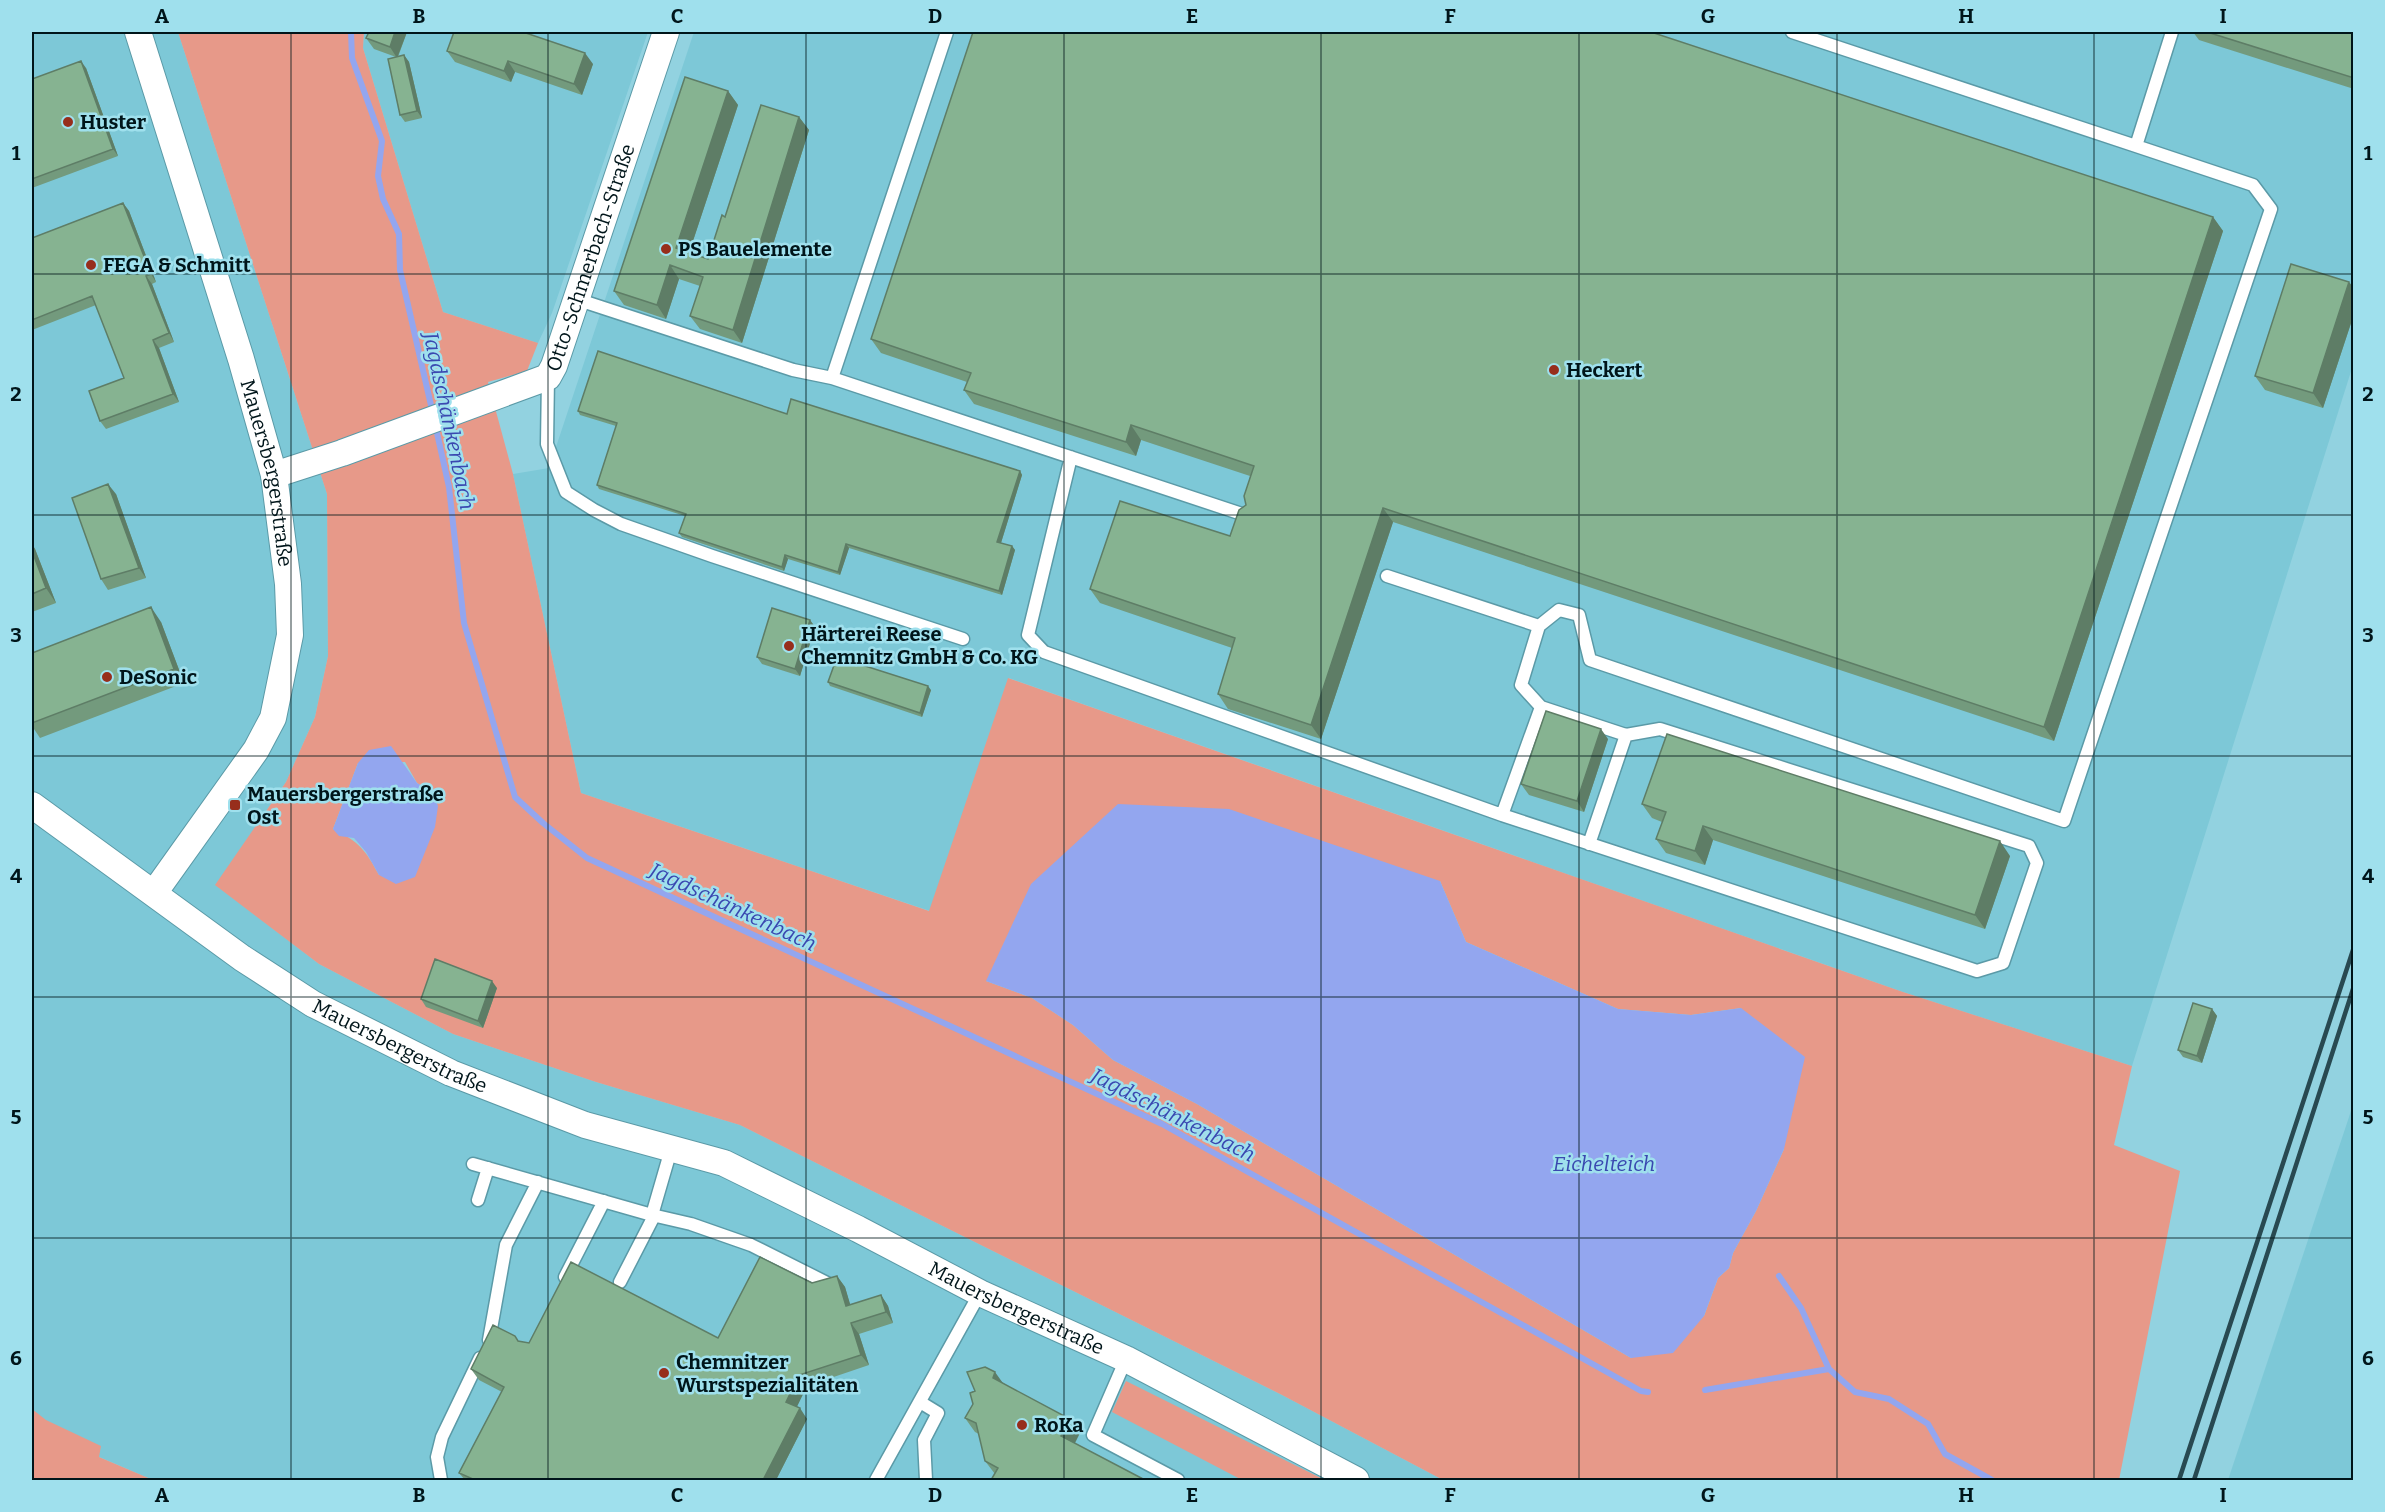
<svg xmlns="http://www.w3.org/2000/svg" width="2385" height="1512" font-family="Bitter,serif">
<rect width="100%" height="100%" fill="#92d2e0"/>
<!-- built -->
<path fill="#7dc8d7" d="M32,32H178L327,494L328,656L315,717L286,782L216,885L319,964L453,1034L596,1082L740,1125L1282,1395L1443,1480H153L32,1428Z
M364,32H648L552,313L538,343L443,312L363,48Z
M694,32H2353V365L2132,1066L1903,992L1009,678L930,911L581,793L513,474L549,468Z
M2353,1104V1480H2228L2349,1117Z"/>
<!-- green -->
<path fill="#e79989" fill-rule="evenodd" d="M178,32H364L363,48L443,312L538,343L527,371L488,382L513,474L581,793L929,911L1008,678L1903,992L2132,1066L2114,1145L2180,1171L2119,1480H1443L1282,1395L740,1125L596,1082L453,1034L319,964L215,885L286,782L315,717L328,656L327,494ZM405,762L417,783L433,793L379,875C366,851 359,841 333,829L358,763ZM1440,881L1466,942L1618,1009L1691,1015L1741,1008L1784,1149L1756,1211L1733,1253L1729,1268L1718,1278L1704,1316L1631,1358L1197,1104L1113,1060L1073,1025L1032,998L986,981Z
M1126,1381L1325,1480H1242L1112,1412Z
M32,1409L46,1420L101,1446L99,1457L153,1480H32Z"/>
<!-- water -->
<path fill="#93a6ef" d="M391,746L417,783L433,793L438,806L435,827L415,877L396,884L379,875L366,852L354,838L339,836L333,829L358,763L369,750Z
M1118,804L1229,809L1440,881L1466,942L1618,1009L1691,1015L1741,1008L1805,1057L1784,1149L1756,1211L1733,1253L1729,1268L1718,1278L1704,1316L1673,1353L1631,1358L1197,1104L1113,1060L1073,1025L1032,998L986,981L1031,884Z"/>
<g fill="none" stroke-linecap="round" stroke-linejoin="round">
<!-- stream -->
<path stroke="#93a6ef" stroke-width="6" d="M351,32L352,58L382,141L378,176L383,199L399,234L400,270L433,414
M435,424L449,487L464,623L515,797L543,823L587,858L1162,1124L1641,1391L1648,1392
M1779,1276L1801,1308L1829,1369L1855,1392L1889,1399L1928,1424L1945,1454L1992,1480
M1705,1390L1829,1369"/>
<!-- service casing -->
<g stroke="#5b9aa7" stroke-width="15">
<path id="service" d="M947,32L832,378L1248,516
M1792,32L2136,146
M576,299L793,370L832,378
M548,377L547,444L566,492L594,510L621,524L712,556L963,639
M1071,457L1028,635L1044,652L1502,815L1977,971L2003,963L2037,863L2029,846L1660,729L1626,735L1541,707L1502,815
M1387,576L1539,626L1521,685L1541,707
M1539,626L1559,610L1579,615L1590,660L2064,821L2271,209L2253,185L2136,146L2172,32
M1589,844L1626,735
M670,1153L652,1215L691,1224L751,1245L827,1283
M473,1164L652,1215
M478,1200L488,1168
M565,1277L604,1201
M620,1282L654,1216
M489,1340L506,1245L538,1182
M1126,1359L1093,1435L1178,1480
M920,1402L938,1413L924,1440L926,1480
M441,1480L437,1457L442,1437L480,1358
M876,1480L980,1293"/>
</g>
<!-- minor casing -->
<g stroke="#5b9aa7" stroke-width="28">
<g id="minor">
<path id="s1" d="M138,32L241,359L274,475L288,584L290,635L273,718L256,750L154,893"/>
<path id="s2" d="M274,475L342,453L548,377L554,366L666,32"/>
<path id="s3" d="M32,805L242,958L313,1004L451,1073L585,1125L724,1163L858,1229L980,1293L1126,1359L1356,1480"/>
</g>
</g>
<!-- service -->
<use href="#service" stroke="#fff" stroke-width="12"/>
<!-- minor -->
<use href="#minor" stroke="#fff" stroke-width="26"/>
<!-- rail -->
<path stroke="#284951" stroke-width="4.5" d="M2179,1480L2354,947
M2194,1480L2354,986"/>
</g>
<!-- wall -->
<path fill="#739a7d" d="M369,32H407L398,57L404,55L409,62L422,118L405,122L400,115L396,57L374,49L366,38Z
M2193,32H2354V89L2199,40Z
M447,51L593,64L582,95L515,72L511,82L455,62Z
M86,68L118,156L32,188V79Z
M728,91L738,105L689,253L708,259L725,217L799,117L809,130L742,343L700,329L690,316L700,286L679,279L666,319L624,305L614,291Z
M123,203L129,211L156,282L152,284L174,342L159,348L179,402L106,429L100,421L124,378L96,305L32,330V238Z
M2213,217L2223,231L2054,741L1393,522L1321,739L1228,709L1218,694L1232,648L1100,603L1090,589L1230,536L1246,505L1250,476L1141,440L1136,456L974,404L964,390L967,382L881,353L871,339Z
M2354,288V314L2323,408L2265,390L2255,376Z
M578,411L787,414L1020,471L1022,475L1001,543L1012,546L1015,550L1002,595L849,548L840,575L788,559L784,571L682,537L679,533L685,516L599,489L597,485L616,426L580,415Z
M116,494L146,578L108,590L101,579Z
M32,544L35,549L56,603L32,612Z
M810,620L815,627L800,676L762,664L757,657Z
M161,622L184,683L40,738L32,726V723Z
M828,682L931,690L922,717L830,686Z
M1608,739L1584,812L1529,795L1521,784Z
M1642,804L2010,856L1985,929L1713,840L1705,865L1666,853L1656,839L1662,822L1652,818Z
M497,988L483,1028L426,1007L421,999Z
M2212,1009L2217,1016L2202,1063L2183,1057L2178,1050Z
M837,1276L845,1287L850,1305L881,1295L888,1306L893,1323L859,1334L869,1365L807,1386L796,1407L807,1419L776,1480H465L459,1473L502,1392L479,1380L471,1369L518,1341L529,1343L718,1338L812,1283Z
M1003,1383L1080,1433L995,1474L985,1461L979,1434L975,1432L965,1418L973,1404L975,1391Z"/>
<!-- shaded-wall -->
<path fill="#5e7d66" d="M395,32H407L397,58L390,47Z
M585,53L593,64L582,95L574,84Z
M404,55L409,62L422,118L417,111Z
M81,61L86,68L118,156L113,149Z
M508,61L515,72L511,82L504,71Z
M728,91L738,105L686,262L676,248Z
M799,117L809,130L742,343L733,330Z
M123,203L129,211L156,282L151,274Z
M2213,217L2223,231L2054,741L2044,727Z
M670,265L679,279L666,319L657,305Z
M146,276L152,284L174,342L169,333Z
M2349,282L2354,288V314L2323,408L2313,393Z
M153,340L159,348L179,402L173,394Z
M1131,425L1141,440L1136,456L1126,442Z
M1020,471L1022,475L1000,546L997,542Z
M108,484L116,494L146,578L139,568Z
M1383,508L1393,522L1321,739L1311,725Z
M32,544L35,549L56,603L46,588L32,551Z
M846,544L849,548L840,575L838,572Z
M1012,546L1015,550L1002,595L999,591Z
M785,555L788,559L784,571L782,567Z
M151,607L161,622L184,683L174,669Z
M810,620L815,627L800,676L795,669Z
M928,686L931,690L922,717L920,713Z
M1601,729L1608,739L1584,812L1577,801Z
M1703,826L1713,840L1705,865L1695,851Z
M2000,841L2010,856L1985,929L1975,915Z
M492,981L497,988L483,1028L478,1021Z
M2212,1009L2217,1016L2202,1063L2197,1056Z
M837,1276L845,1287L854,1317L846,1306Z
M881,1295L888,1306L893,1323L886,1312Z
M851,1323L859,1334L869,1365L861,1355Z
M995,1372L1005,1386L993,1378Z
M799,1375L807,1386L794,1413L786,1402Z
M800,1408L807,1419L776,1480H763Z
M1070,1419L1080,1433L1071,1451L1061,1436Z"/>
<!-- building -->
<path fill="#86b391" stroke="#5e7d66" stroke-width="1.5" d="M369,32H395L390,47L366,38Z
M454,32H523L585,53L574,84L508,61L504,71L447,51Z
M973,32H1651L2213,217L2044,727L1383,508L1311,725L1218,694L1235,638L1090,589L1120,501L1230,536L1239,510L1246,505L1244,496L1254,466L1131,425L1126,442L964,390L971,373L871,339Z
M2207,32H2354V78Z
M404,55L417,111L400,115L388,59Z
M81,61L113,149L32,179V79Z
M685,77L728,91L676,248L708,259L722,215L725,217L761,105L799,117L733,330L690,316L703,277L670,265L657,305L614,291Z
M123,203L151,274L146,276L169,333L153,340L173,394L100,421L89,391L124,378L92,296L32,320V238Z
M2291,264L2349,282L2313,393L2255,376Z
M598,351L787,414L791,399L1020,471L997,542L1012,546L999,591L846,544L838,572L785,555L782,567L679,533L686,514L597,485L617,423L578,411Z
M108,484L139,568L101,579L72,498Z
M32,551L46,588L32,594Z
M151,607L174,669L32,723V653Z
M772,608L810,620L795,669L757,657Z
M837,657L928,686L920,713L828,682Z
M1546,711L1601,729L1577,801L1521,784Z
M1667,734L2000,841L1975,915L1703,826L1695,851L1656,839L1666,812L1642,804Z
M435,959L492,981L478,1021L421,999Z
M2193,1003L2212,1009L2197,1056L2178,1050Z
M760,1257L812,1283L837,1276L846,1306L881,1295L886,1312L851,1323L861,1355L799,1375L786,1402L800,1408L763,1480H475L459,1473L504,1387L471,1369L493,1325L515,1336L518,1341L529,1343L571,1262L718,1338Z
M985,1367L995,1372L993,1378L1070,1419L1061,1436L1145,1480H991L998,1468L985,1461L976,1423L965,1418L973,1404L970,1393L975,1391L967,1372Z"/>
<!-- grid -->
<path fill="none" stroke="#00151a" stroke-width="1.5" stroke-opacity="0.55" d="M291,32V1480M548,32V1480M806,32V1480M1064,32V1480M1321,32V1480M1579,32V1480M1837,32V1480M2094,32V1480M32,274H2354M32,515H2354M32,756H2354M32,997H2354M32,1238H2354"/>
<!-- markers -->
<g fill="#972e1c" stroke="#9fe0ed" stroke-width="2">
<circle cx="68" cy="122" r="6"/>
<circle cx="666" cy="249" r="6"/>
<circle cx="91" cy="265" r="6"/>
<circle cx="1554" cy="370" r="6"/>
<circle cx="789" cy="646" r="6"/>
<circle cx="107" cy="677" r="6"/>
<rect x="229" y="799" width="12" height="12" rx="3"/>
<circle cx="664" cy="1373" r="6"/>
<circle cx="1022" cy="1425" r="6"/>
</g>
<g text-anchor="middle" stroke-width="5" stroke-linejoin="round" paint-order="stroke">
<!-- poi labels -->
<g font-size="20" font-weight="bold" fill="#00151a" stroke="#9fe0ed" text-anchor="start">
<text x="80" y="129">Huster</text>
<text x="678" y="256">PS Bauelemente</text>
<text x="103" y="272">FEGA &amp; Schmitt</text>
<text x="1566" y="377">Heckert</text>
<text x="801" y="641">Härterei Reese<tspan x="801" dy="23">Chemnitz GmbH &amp; Co. KG</tspan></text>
<text x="119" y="684">DeSonic</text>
<text x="247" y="801">Mauersbergerstraße<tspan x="247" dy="23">Ost</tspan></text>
<text x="676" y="1369">Chemnitzer<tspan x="676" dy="23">Wurstspezialitäten</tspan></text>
<text x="1034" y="1432">RoKa</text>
</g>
<!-- street labels -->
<g font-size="20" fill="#00151a" stroke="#9fe0ed">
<text dy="7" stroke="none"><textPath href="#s2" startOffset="418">Otto-Schmerbach-Straße</textPath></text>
<text dy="7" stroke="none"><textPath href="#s1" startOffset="460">Mauersbergerstraße</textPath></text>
<text dy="7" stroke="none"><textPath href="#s3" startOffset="441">Mauersbergerstraße</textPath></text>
<text dy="7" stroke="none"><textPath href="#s3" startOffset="1113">Mauersbergerstraße</textPath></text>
</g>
<!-- water labels -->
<g font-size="21" font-style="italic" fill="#3a48b0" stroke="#9fe0ed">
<text transform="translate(449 421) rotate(78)" y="7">Jagdschänkenbach</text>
<text transform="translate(733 907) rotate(25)" y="7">Jagdschänkenbach</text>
<text transform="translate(1173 1115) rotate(27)" y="7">Jagdschänkenbach</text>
<text x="1604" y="1171">Eichelteich</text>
</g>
</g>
<!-- border -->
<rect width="2385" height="1512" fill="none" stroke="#9fe0ed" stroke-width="66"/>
<rect x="33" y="33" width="2319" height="1446" fill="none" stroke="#00151a" stroke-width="2"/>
<g font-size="20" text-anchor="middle" font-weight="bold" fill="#00151a">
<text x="162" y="23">A</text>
<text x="419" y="23">B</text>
<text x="677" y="23">C</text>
<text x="935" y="23">D</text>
<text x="1192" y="23">E</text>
<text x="1450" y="23">F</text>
<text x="1708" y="23">G</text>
<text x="1966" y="23">H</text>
<text x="2223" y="23">I</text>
<text x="16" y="160">1</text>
<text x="2368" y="160">1</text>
<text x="16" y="401">2</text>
<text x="2368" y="401">2</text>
<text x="16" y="642">3</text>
<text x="2368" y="642">3</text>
<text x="16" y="883">4</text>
<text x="2368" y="883">4</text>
<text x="16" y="1124">5</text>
<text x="2368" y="1124">5</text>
<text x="16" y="1365">6</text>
<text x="2368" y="1365">6</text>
<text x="162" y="1502">A</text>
<text x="419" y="1502">B</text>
<text x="677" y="1502">C</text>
<text x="935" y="1502">D</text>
<text x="1192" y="1502">E</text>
<text x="1450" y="1502">F</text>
<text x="1708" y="1502">G</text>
<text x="1966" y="1502">H</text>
<text x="2223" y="1502">I</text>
</g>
</svg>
